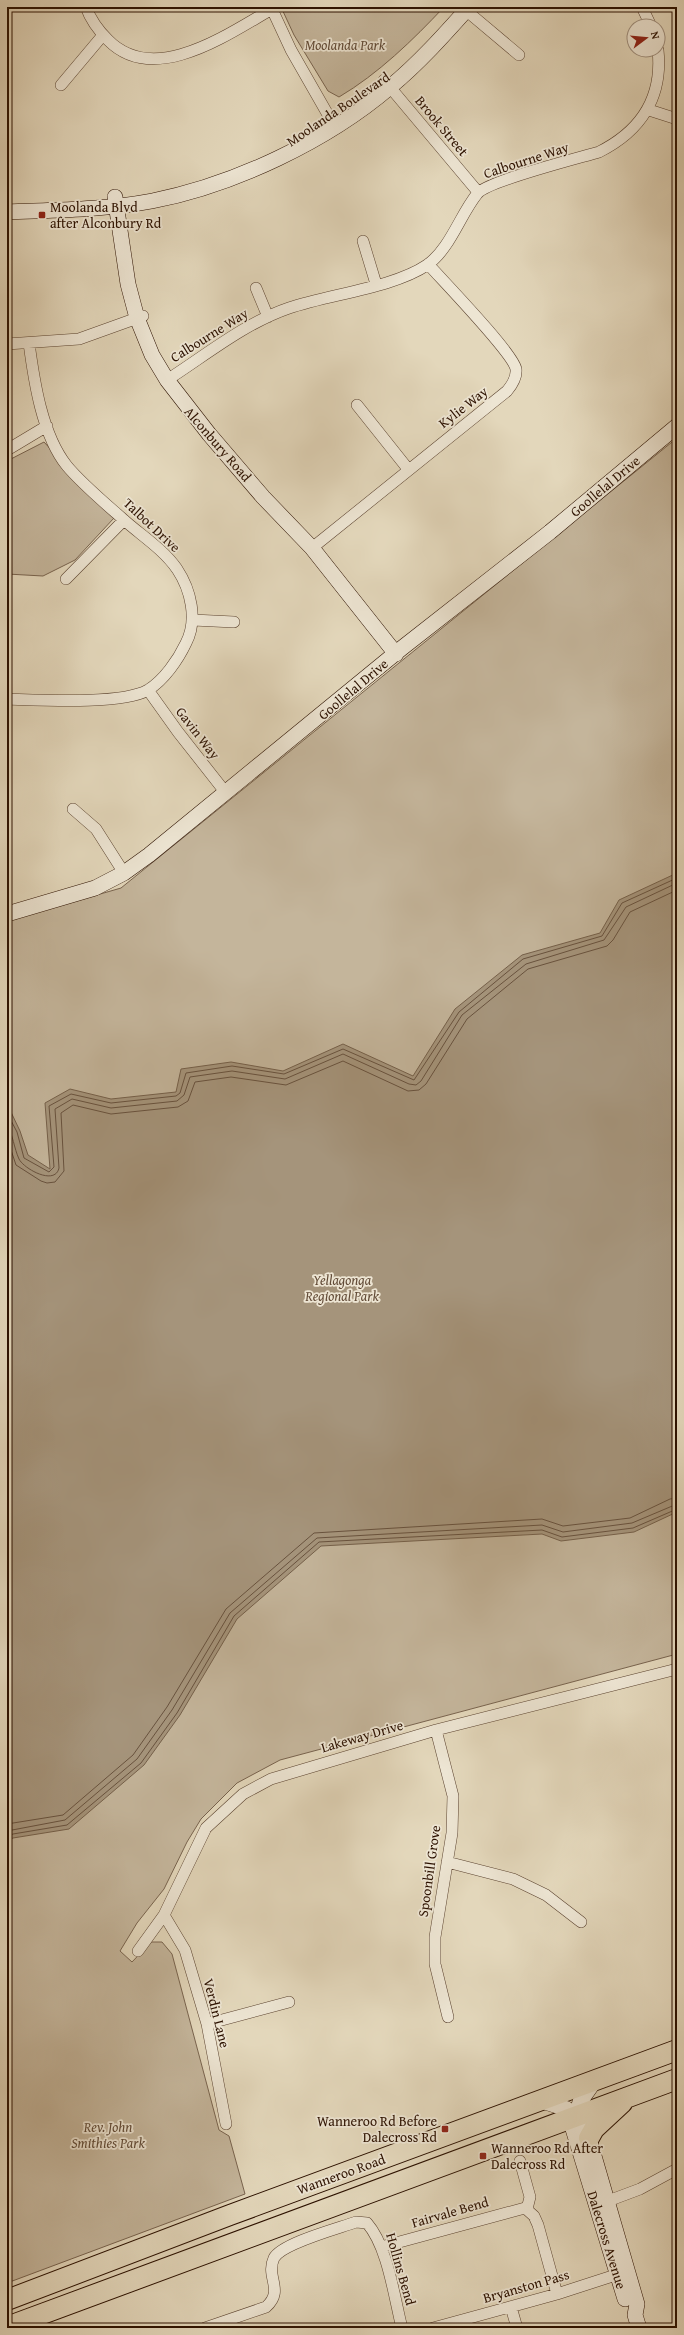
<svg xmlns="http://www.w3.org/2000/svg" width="684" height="2335" font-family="'Gentium Book Plus',serif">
<rect width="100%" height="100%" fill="#e3d7bb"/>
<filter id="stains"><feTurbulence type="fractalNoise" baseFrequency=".005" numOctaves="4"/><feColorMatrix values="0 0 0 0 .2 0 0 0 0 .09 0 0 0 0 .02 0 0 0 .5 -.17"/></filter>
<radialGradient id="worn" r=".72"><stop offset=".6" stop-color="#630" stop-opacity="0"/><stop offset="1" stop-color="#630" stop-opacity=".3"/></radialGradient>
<!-- green -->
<path fill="#c4b59b" stroke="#78634e" d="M281,7H444C413,40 378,74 339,97L328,91L294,35Z
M677,438V1654L280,1760L237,1783L201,1819L187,1842L164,1889L137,1923L120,1951L132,1962L151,1942H162L172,1954L219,2130L229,2136L245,2194L7,2283V921L121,888Z
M44,442L114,518L75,560L43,576L7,574V461Z"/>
<!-- water -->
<path fill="#a5947b" stroke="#75604a" d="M677,873V1512L634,1532L561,1541L542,1534L321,1546L237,1619L180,1715L144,1765L69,1829L13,1838L7,1841V1109L10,1110L20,1131L28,1155L50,1169L45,1103L70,1089L111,1099L176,1092L181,1069L231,1062L283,1071L343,1044L413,1076L455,1009L522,955L600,933L619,900Z"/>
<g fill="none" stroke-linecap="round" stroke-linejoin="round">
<!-- shore -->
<path stroke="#68523e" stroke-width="1" d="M7,1113L17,1132L24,1158L49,1172L54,1167L49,1106L71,1094L111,1103L176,1096L180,1093L186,1073L232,1066L284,1074L343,1049L414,1080L459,1012L523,959L602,936L622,903L677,878
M7,1124C13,1135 14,1148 19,1159C24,1169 55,1186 59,1168L55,1109L72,1099L111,1108L177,1101L184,1095L190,1077L232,1071L285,1079L343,1054L409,1084L416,1085L421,1081L462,1015L526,964L604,940L626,907L677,883
M7,1138L16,1165L41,1181L47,1183L55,1182L64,1171L61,1113L73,1105L111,1114L178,1107L188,1101L195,1082L231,1077L286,1085L343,1061L408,1091L419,1090L426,1084L467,1019L528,969L607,946L613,940L630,912L677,890
M7,1824L63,1815L133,1755L167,1707L226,1609L314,1533L542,1519L563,1526L630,1518L670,1499L677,1498
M7,1831L65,1820L137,1759L172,1710L230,1613L317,1538L542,1525L563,1532L632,1523L677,1504
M7,1837L13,1834L67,1825L141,1763L177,1713L234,1616L319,1542L542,1530L562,1537L633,1528L677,1509"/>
<!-- street casing -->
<g stroke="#5a422f" stroke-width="12">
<path id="street" d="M86,7C91,21 98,30 108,40C154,87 228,34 272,9
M271,7L291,50L335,127
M462,7L519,55
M642,7L651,26
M384,80L478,192
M61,85L103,35
M649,110L677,119
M363,241L376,284
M256,288L268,317
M7,344L79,339L143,316
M167,380C206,355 245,323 289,308C329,294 393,288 427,265C450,249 460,215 477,194C487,181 579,158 599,152C641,131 663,97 658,50
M357,405L408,469
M7,450L47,426
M312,548L507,391C512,385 517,378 516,369C513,353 443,281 428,264
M66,579L124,520
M193,620L234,622
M148,690L178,732L226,793
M7,699C39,700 122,705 148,690C164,680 178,660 186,643C198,620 191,590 177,569C163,549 142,536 124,520C106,504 82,484 67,466C42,435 34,381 29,343
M73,809L96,829L124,873
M436,1730L453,1796L452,1833L435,1937V1964L448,2017
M447,1862L513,1879L546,1895L581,1922
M164,1915L185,1950L207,2024L226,2124
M138,1951L164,1915L206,1828L243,1794L271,1779L436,1730L677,1669
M207,2024L289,2002
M520,2161L530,2197L527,2209
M600,2204L640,2189L677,2169
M381,2247L525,2208L534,2216L538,2225L557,2294
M511,2307L517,2328
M205,2328L266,2307C285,2290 265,2277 274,2258C282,2243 340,2228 356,2222L367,2223C388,2247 394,2297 402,2328
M433,2328L557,2294L625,2272"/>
</g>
<!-- secondary casing -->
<g stroke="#2c1100" stroke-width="16">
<path id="secondary" d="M115,197L128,284L137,318L152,355L167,380L209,434L263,497L312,548L396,654
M7,212C55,210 104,210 152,201C234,185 327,141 390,87C419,63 444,35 469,7
M7,914L95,888L124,873L149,855L402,648L550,532L677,426
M594,2082L580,2102L573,2129L625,2299
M542,2101L567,2109L585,2125L637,2304L635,2315L639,2328"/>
</g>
<!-- highway casing -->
<g stroke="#2c1100" stroke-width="22">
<path id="highway" d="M589,2138L594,2129L622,2103
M7,2300L230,2215L677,2050
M7,2327L677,2079"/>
</g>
<!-- street -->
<use href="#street" stroke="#ede5d3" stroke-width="11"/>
<!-- secondary -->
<use href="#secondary" stroke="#ede5d3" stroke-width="15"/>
<!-- highway -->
<use href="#highway" stroke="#e3d7bb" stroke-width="20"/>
</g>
<!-- markers -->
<g fill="#8f2418" stroke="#ede5d3" stroke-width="1.5">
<rect x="38" y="211" width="8" height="8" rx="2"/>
<rect x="441" y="2125" width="8" height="8" rx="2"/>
<rect x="479" y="2152" width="8" height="8" rx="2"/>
</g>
<g text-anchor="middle" stroke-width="3.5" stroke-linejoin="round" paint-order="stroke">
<!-- park labels -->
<g font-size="14" font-style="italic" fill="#614a36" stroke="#ede5d3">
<text x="345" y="50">Moolanda Park</text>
<text x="342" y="1285">Yellagonga<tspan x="342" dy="16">Regional Park</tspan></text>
<text x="108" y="2132">Rev. John<tspan x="108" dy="16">Smithies Park</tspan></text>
</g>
<!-- street labels -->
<g font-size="14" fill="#2c1100" stroke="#ede5d3">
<text transform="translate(338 109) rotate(-34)" y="5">Moolanda Boulevard</text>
<text transform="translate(442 126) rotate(50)" y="5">Brook Street</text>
<text transform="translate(526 160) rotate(-18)" y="5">Calbourne Way</text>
<text transform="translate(209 335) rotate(-32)" y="5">Calbourne Way</text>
<text transform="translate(463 407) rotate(-38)" y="5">Kylie Way</text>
<text transform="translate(218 444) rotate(49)" y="5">Alconbury Road</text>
<text transform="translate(605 486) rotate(-40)" y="5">Goollelal Drive</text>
<text transform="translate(152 525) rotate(43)" y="5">Talbot Drive</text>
<text transform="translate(353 689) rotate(-40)" y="5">Goollelal Drive</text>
<text transform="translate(198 733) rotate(52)" y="5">Gavin Way</text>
<text transform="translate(362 1736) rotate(-16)" y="5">Lakeway Drive</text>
<text transform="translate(429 1871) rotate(-82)" y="5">Spoonbill Grove</text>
<text transform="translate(217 2013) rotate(76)" y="5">Verdin Lane</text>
<text transform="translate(341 2174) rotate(-20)" y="5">Wanneroo Road</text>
<text transform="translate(450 2212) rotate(-16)" y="5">Fairvale Bend</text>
<text transform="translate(607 2240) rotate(73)" y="5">Dalecross Avenue</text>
<text transform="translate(401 2269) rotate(74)" y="5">Hollins Bend</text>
<text transform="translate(526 2286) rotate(-16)" y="5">Bryanston Pass</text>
</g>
<!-- poi labels -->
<g font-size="14" fill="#2c1100" stroke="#ede5d3" text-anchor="start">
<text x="50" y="212">Moolanda Blvd<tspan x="50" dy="16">after Alconbury Rd</tspan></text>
<text x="437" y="2126" text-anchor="end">Wanneroo Rd Before<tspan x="437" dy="16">Dalecross Rd</tspan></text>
<text x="491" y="2153">Wanneroo Rd After<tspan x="491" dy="16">Dalecross Rd</tspan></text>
</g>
</g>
<!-- margin -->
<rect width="684" height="2335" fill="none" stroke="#e3d7bb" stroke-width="24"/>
<rect x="8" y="8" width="668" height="2319" fill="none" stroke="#2c1100" stroke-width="2"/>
<rect x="12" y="12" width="660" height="2311" fill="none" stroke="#2c1100"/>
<!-- north arrow -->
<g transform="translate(646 38) rotate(74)"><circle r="19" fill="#ede5d3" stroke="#a0907f"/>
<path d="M0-3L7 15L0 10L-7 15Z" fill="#8f2418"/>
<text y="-6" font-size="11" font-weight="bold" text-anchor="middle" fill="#2c1100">N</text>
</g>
<rect width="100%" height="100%" filter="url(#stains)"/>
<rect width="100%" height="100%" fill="url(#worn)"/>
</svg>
